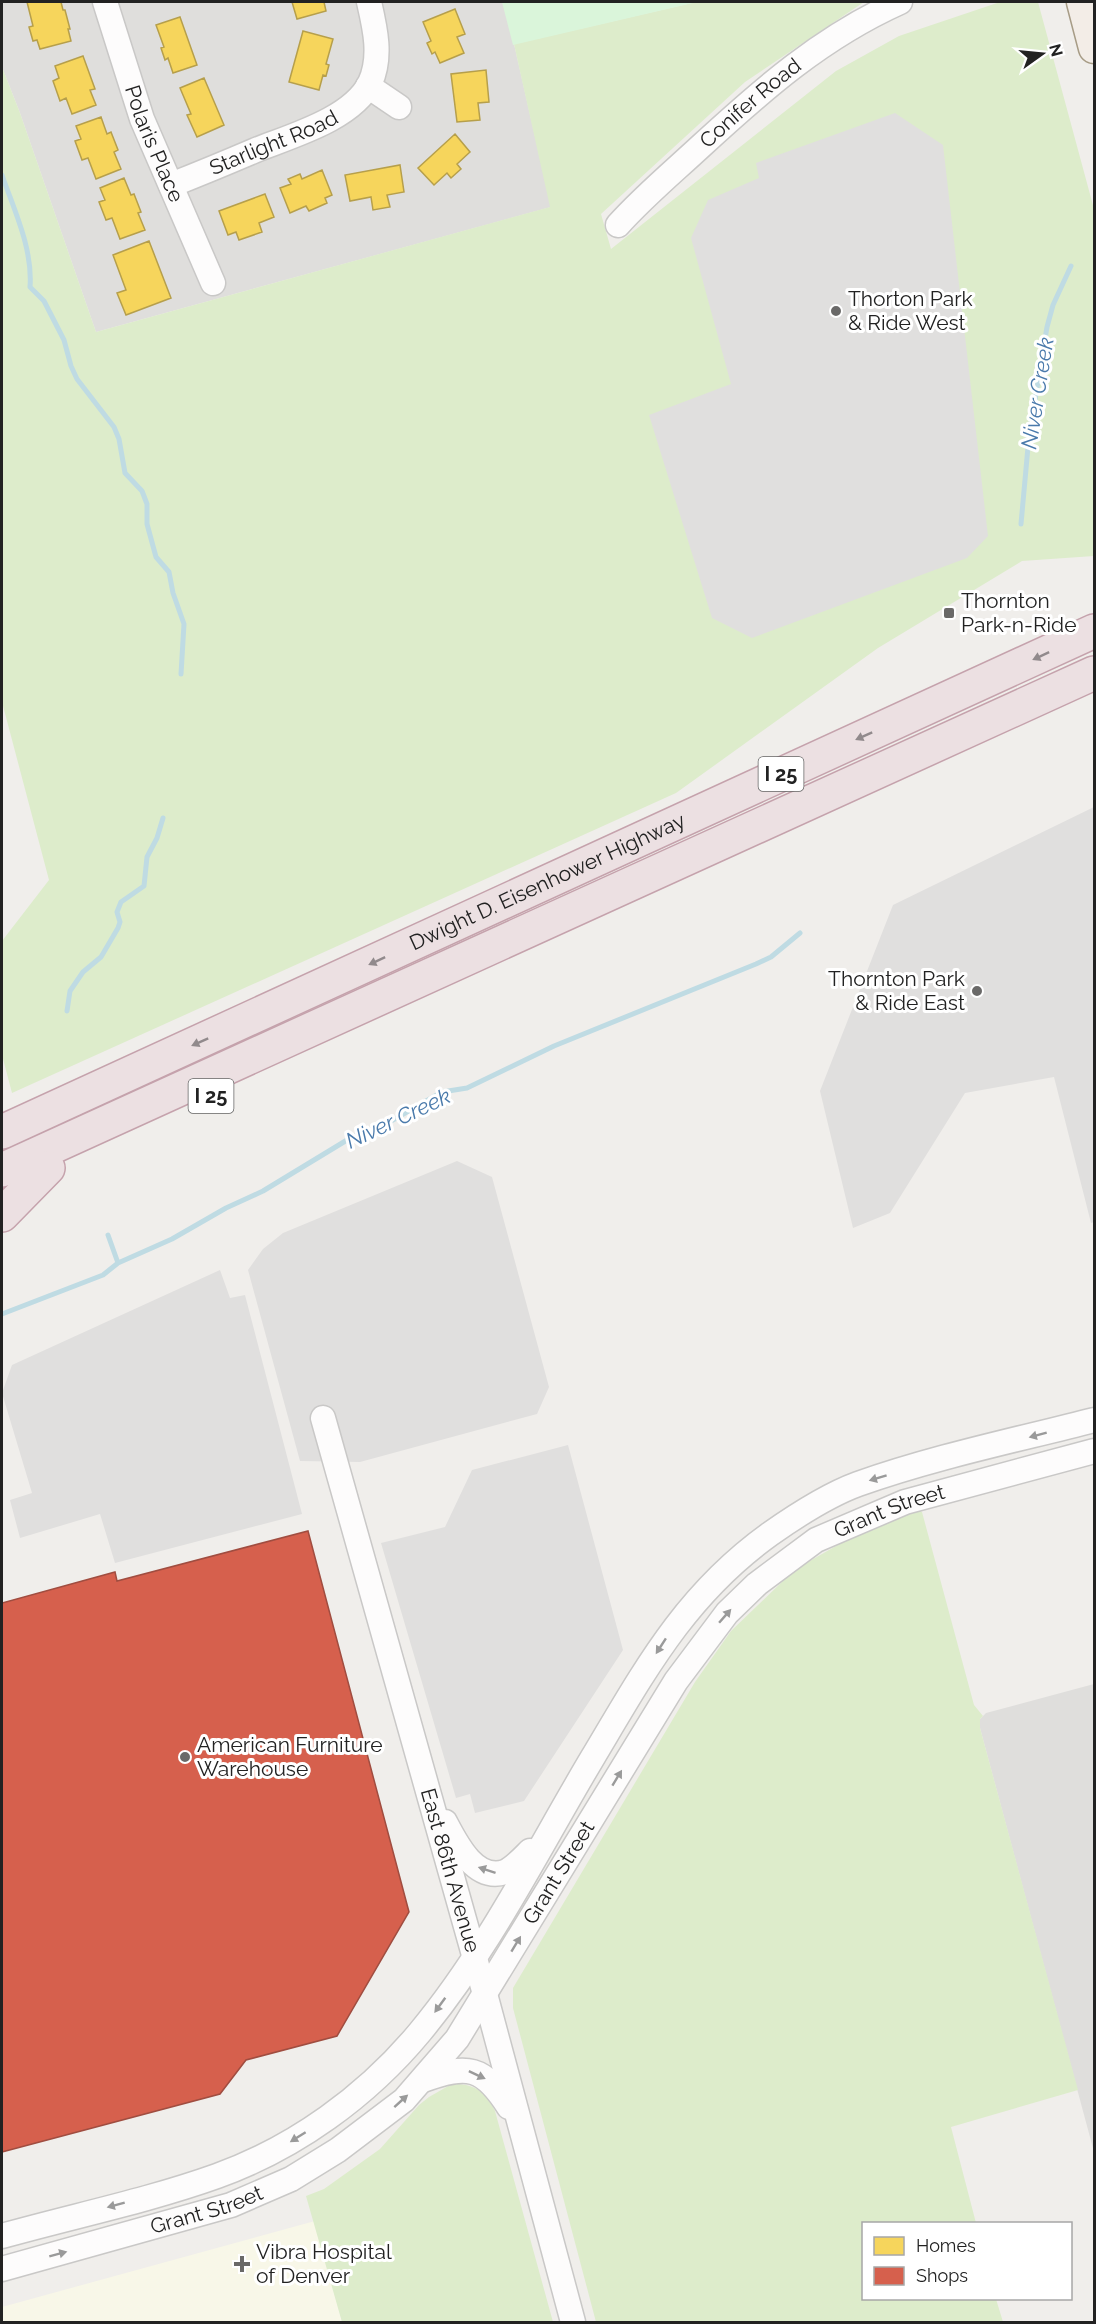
<svg xmlns="http://www.w3.org/2000/svg" width="1096" height="2324" font-family="Raleway,sans-serif">
<rect width="100%" height="100%" fill="#f0eeeb"/>
<!-- residential -->
<path fill="#dfdedc" d="M2,2H503L514,44L551,207L96,332L20,113L2,67Z
M1094,1684V2152L980,1728V1719L986,1713Z"/>
<!-- education -->
<path fill="#f8f7e8" d="M315,2221L342,2322H2V2307Z"/>
<!-- grass -->
<path fill="#ddeccb" d="M696,2H864L745,82L601,214L611,249L836,71L899,36L1000,2H1038L1094,209V556L1022,561L878,648L676,793L12,1093L2,1055V941L49,880L2,702V67L20,113L96,332L550,207L514,44Z
M918,1510L922,1512L974,1705L983,1716L980,1719V1728L1078,2090L951,2127L976,2223L864,2224V2298L996,2299L1003,2322H596L513,2008V1988L695,1682L731,1631L785,1579L808,1562L857,1534Z
M459,2084C478,2086 488,2094 495,2111L553,2322H342L306,2196L324,2189L380,2149L419,2105L429,2097L450,2085Z"/>
<!-- park -->
<path fill="#daf5da" d="M502,2H697L513,45Z"/>
<!-- parking -->
<path fill="#e0dfde" d="M895,113L943,145L988,536L967,558L752,638L712,618L649,415L731,384L691,238L708,200L759,178L756,163Z
M1094,807V1222L1091,1223L1054,1077L965,1093L890,1213L853,1228L820,1091L893,905Z
M457,1161L492,1177L549,1387L537,1414L360,1462L300,1461L248,1270L263,1249L283,1233Z
M220,1270L230,1298L245,1295L302,1514L115,1563L100,1514L20,1538L10,1500L32,1493L2,1393L12,1365Z
M568,1445L623,1650L524,1801L475,1813L470,1794L456,1798L381,1543L445,1527L472,1470Z"/>
<!-- homes -->
<path fill="#f6d55c" stroke="#b69f4b" stroke-width="1.5" d="M27,2H61L63,10H65L70,29H68L71,41L40,49L37,40L33,41L29,27L33,26Z
M292,2H324L326,11L297,19Z
M455,9L465,34L457,37L464,53L440,63L435,52L432,54L427,43L431,41L423,22Z
M180,17L197,65L173,73L168,58L165,60L161,48L164,47L156,25Z
M303,31L333,39L326,64L329,65L326,76L323,75L319,90L289,82Z
M83,56L95,89L90,90L96,105L72,114L66,98L60,101L53,81L59,78L55,66Z
M486,70L489,102L478,103L480,120L457,122L451,74Z
M204,78L224,125L197,137L187,115L191,114L180,88Z
M101,117L107,134L111,132L118,150L114,152L121,169L96,179L88,158L82,160L75,141L81,139L76,126Z
M455,134L470,152L457,164L461,169L451,178L447,173L434,185L418,168Z
M400,165L404,192L387,195L390,207L373,210L371,197L350,201L345,175Z
M322,170L332,195L325,198L327,203L309,211L306,206L290,213L280,188L291,184L288,179L300,174L302,179Z
M124,178L131,195L134,194L141,212L138,213L145,230L120,239L112,218L106,220L99,202L105,200L100,188Z
M265,194L274,217L259,223L262,232L239,240L236,232L228,235L219,211Z
M149,241L171,298L126,315L117,293L126,290L113,255Z"/>
<!-- shops -->
<path fill="#d6604d" stroke="#a04d40" stroke-width="1.5" d="M308,1531L409,1912L337,2036L246,2060L220,2094L2,2152V1603L115,1572L117,1581Z"/>
<g fill="none" stroke-linecap="round" stroke-linejoin="round">
<!-- stream -->
<path stroke="#bfdbe3" stroke-width="5" d="M2,175C14,210 33,249 30,287L44,301L64,340L71,366L77,379L114,427L119,439L125,473L142,491L147,504V524L156,557L169,572L173,593L184,624L181,674
M1021,524L1029,436L1047,327L1053,305L1071,266
M67,1011L70,991L83,972L101,957L118,928L120,922L117,912L121,902L144,886L147,857L157,838L163,818
M108,1235L118,1263
M2,1314L103,1275L118,1263L172,1239L226,1208L263,1191L352,1137L384,1125L442,1092L467,1088L554,1046L756,964L771,957L800,933"/>
<!-- minor casing -->
<g stroke="#c9c8c7" stroke-width="27">
<g id="minor">
<path id="s1" d="M105,2L142,119L213,283"/>
<path d="M368,86L399,107"/>
<path id="s2" d="M171,185C199,174 228,162 256,150C291,136 352,119 370,83C382,57 375,28 369,2"/>
<path id="s3" d="M618,225C643,197 673,172 701,146C763,89 822,37 900,2"/>
<path id="s4" d="M323,1418L485,1994L573,2322"/>
<path d="M445,1822C456,1843 475,1882 505,1872C514,1868 523,1858 530,1851"/>
<path d="M423,2080C468,2064 483,2066 509,2107"/>
<path d="M2,2236C73,2216 147,2201 217,2176C295,2148 367,2096 420,2032C489,1949 538,1849 593,1757C645,1670 685,1595 770,1534C797,1515 828,1495 858,1484C934,1457 1016,1440 1094,1420"/>
<path id="s5" d="M2,2269L231,2205L291,2179L338,2150L404,2100L457,2039L676,1681L727,1613L757,1584L816,1540L905,1502L1094,1451"/>
</g>
</g>
<!-- major casing -->
<g stroke="#a79c86" stroke-width="33">
<path id="major" d="M1082,2L1094,48"/>
</g>
<!-- highway casing -->
<g stroke="#c5a2ac" stroke-width="36">
<g id="highway">
<path id="s6" d="M2,1132L1094,631"/>
<path d="M2,1170L1094,673"/>
<path d="M2,1215L48,1168"/>
</g>
</g>
<!-- minor -->
<use href="#minor" stroke="#fdfcfc" stroke-width="24"/>
<!-- major -->
<use href="#major" stroke="#f3ede7" stroke-width="30"/>
<!-- highway -->
<use href="#highway" stroke="#ece0e2" stroke-width="33"/>
</g>
<!-- one-way arrows -->
<defs><path id="oneway-solid" d="M-6-.8H1V-3.2L6.5 0L1 3.2V.8H-6Z" transform="scale(1.5)"/></defs>
<g fill="#918a8c">
<use href="#oneway-solid" transform="translate(1041 656) rotate(155)"/>
<use href="#oneway-solid" transform="translate(864 736) rotate(156)"/>
<use href="#oneway-solid" transform="translate(377 961) rotate(155)"/>
<use href="#oneway-solid" transform="translate(200 1042) rotate(156)"/>
</g>
<g fill="#9a9a9a">
<use href="#oneway-solid" transform="translate(1038 1435) rotate(165)"/>
<use href="#oneway-solid" transform="translate(878 1478) rotate(163)"/>
<use href="#oneway-solid" transform="translate(725 1616) rotate(-49)"/>
<use href="#oneway-solid" transform="translate(661 1646) rotate(123)"/>
<use href="#oneway-solid" transform="translate(617 1778) rotate(-59)"/>
<use href="#oneway-solid" transform="translate(487 1870) rotate(-162)"/>
<use href="#oneway-solid" transform="translate(516 1944) rotate(-59)"/>
<use href="#oneway-solid" transform="translate(440 2005) rotate(126)"/>
<use href="#oneway-solid" transform="translate(477 2075) rotate(25)"/>
<use href="#oneway-solid" transform="translate(401 2101) rotate(-42)"/>
<use href="#oneway-solid" transform="translate(298 2137) rotate(148)"/>
<use href="#oneway-solid" transform="translate(116 2205) rotate(165)"/>
<use href="#oneway-solid" transform="translate(58 2254) rotate(-15)"/>
</g>
<!-- markers -->
<g fill="#6a6968" stroke="#fff" stroke-width="2">
<circle cx="836" cy="311" r="6"/>
<rect x="943" y="607" width="12" height="12" rx="3"/>
<circle cx="977" cy="991" r="6"/>
<circle cx="185" cy="1757" r="6"/>
<path d="M239 2255h6v6h6v6h-6v6h-6v-6h-6v-6h6z"/>
</g>
<g text-anchor="middle" stroke-width="6" stroke-linejoin="round" paint-order="stroke">
<!-- shield labels -->
<g fill="#fff" stroke="#646464" stroke-width="1.5">
<rect x="758.5" y="757" width="45" height="34" rx="4.5"/>
<rect x="188.5" y="1079" width="45" height="34" rx="4.5"/>
</g>
<g font-size="20" font-weight="bold" fill="#222">
<text x="781" y="781">I 25</text>
<text x="211" y="1103">I 25</text>
</g>
<!-- street labels -->
<g font-size="21" fill="#222" stroke="#fff">
<text dy="7" stroke="none"><textPath href="#s3" startOffset="180">Conifer Road</textPath></text>
<text dy="7" stroke="none"><textPath href="#s2" startOffset="111">Starlight Road</textPath></text>
<text dy="7" stroke="none"><textPath href="#s1" startOffset="150">Polaris Place</textPath></text>
<text dy="7" stroke="none"><textPath href="#s6" startOffset="600">Dwight D. Eisenhower Highway</textPath></text>
<text dy="7" stroke="none"><textPath href="#s5" startOffset="1221">Grant Street</textPath></text>
<text dy="7" stroke="none"><textPath href="#s4" startOffset="470">East 86th Avenue</textPath></text>
<text dy="7" stroke="none"><textPath href="#s5" startOffset="717">Grant Street</textPath></text>
<text dy="7" stroke="none"><textPath href="#s5" startOffset="213">Grant Street</textPath></text>
</g>
<!-- poi labels -->
<g font-size="21" fill="#222" stroke="#fff" text-anchor="start">
<text x="848" y="306">Thorton Park<tspan x="848" dy="24">&amp; Ride West</tspan></text>
<text x="961" y="608">Thornton<tspan x="961" dy="24">Park-n-Ride</tspan></text>
<text x="965" y="986" text-anchor="end">Thornton Park<tspan x="965" dy="24">&amp; Ride East</tspan></text>
<text x="197" y="1752">American Furniture<tspan x="197" dy="24">Warehouse</tspan></text>
<text x="256" y="2259">Vibra Hospital<tspan x="256" dy="24">of Denver</tspan></text>
</g>
<!-- water labels -->
<g font-size="22" font-style="italic" fill="#4a7aab" stroke="#fff">
<text transform="translate(1037 393) rotate(-81)" y="8">Niver Creek</text>
<text transform="translate(398 1118) rotate(-25)" y="8">Niver Creek</text>
</g>
</g>
<!-- border -->
<rect width="1096" height="2324" fill="none" stroke="#222222" stroke-width="6"/>
<!-- legend -->
<rect x="862" y="2222" width="210" height="78" fill="#ffffff" stroke="#a7a7a7" stroke-width="1.5"/>
<rect x="874" y="2237" width="30" height="18" fill="#f6d55c" stroke="#a7a7a7" stroke-width="1.5"/>
<text x="916" y="2252" font-size="18" fill="#222222">Homes</text>
<rect x="874" y="2267" width="30" height="18" fill="#d6604d" stroke="#a7a7a7" stroke-width="1.5"/>
<text x="916" y="2282" font-size="18" fill="#222222">Shops</text>
<!-- north arrow -->
<g transform="translate(1042 54) rotate(75)" stroke="#ffffff" stroke-width="4.5" paint-order="stroke">
<path d="M0-4.5L10 22L0 15L-10 22Z" fill="#222222"/>
<text y="-9" font-size="16" font-weight="bold" text-anchor="middle" fill="#222222">N</text>
</g>
</svg>
